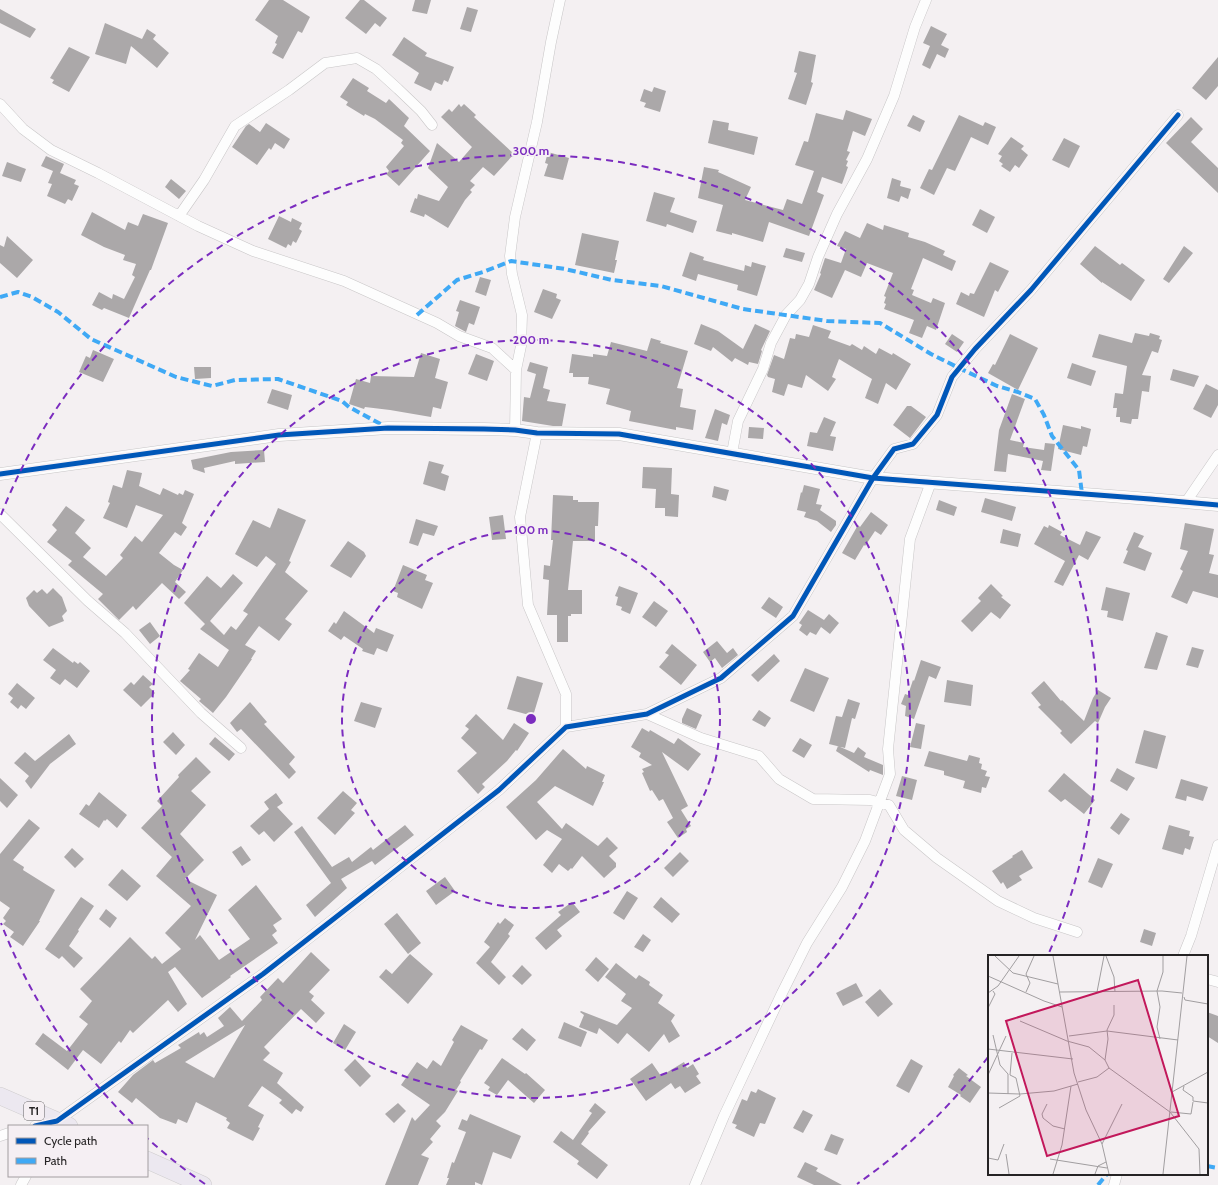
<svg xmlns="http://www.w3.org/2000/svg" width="1218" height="1185" font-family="Cabin,sans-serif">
<rect width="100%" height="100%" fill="#f4f0f2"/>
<!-- building -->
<path fill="#aba8a9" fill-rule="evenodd" d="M269,0H283L310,17L302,33L298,31L283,59L272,53L277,44L275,43L278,36L255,20Z
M360,0H364L387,18L380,27L375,23L366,34L345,18Z
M415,0H431L427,14L412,11Z
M467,7L478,10L471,32L460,29Z
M0,9L36,29L30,38L0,23Z
M105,23L142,39L147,29L156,35L153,39L169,53L157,68L131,46L126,64L95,54Z
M931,26L947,34L941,45L949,49L945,58L937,54L930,69L922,65L930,46L923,43Z
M404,37L427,53L425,56L454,67L448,82L444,80L442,85L435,82L431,91L414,83L419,73L392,55Z
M69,47L90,57L69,92L52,83L54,80L50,78Z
M799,51L816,55L811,82L813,83L806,105L788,99L797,73L794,72Z
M1218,57V86L1206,100L1192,88Z
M353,78L369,88L367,91L386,103L389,99L409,118L404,126L430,151L399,186L386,174L389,171L386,167L404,146L401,143L403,140L375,119L365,114L364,116L346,105L348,102L340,97Z
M654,87L666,91L660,112L644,107L646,103L640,101L644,89L652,92Z
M459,104L461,107L464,104L476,115L474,117L514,154L494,176L483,167L470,181L475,185L470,190L472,192L465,200L448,228L425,214L424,217L410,212L415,198L417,199L418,194L439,201L448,187L428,168L437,143L459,162L472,147L441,117L449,109L452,112Z
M846,110L872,119L865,136L853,131L847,151L850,152L846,160L848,161L846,166L848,167L842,184L822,177L817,192L824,195L809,236L769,222L763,242L732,233V235L716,231L723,205L698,198L704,167L719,170L718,172L751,187L745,200L783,210L787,199L802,204L814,171L795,165L804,141L808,142L816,113L843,120Z
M913,115L925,121L920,132L907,126Z
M959,115L983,126L985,122L996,127L988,145L971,137L955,171L947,168L934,195L920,188L929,169L932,170Z
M1191,117L1203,129L1191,142L1218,168V193L1166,143Z
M713,120L729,123L728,130L758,137L754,155L708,143Z
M266,123L290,139L284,149L275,143L271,150L269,148L257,165L232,147L246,126L249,124L260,132Z
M1011,137L1024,146L1021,149L1028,155L1019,168L1015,165L1010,172L1001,166L1003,164L999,161L1002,156L998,154Z
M1064,138L1080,146L1069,168L1052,160Z
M548,152L569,158L563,180L544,176L548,164L545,163Z
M46,156L64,164L60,173L76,180L74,184L79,186L72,201L68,199L65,204L47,196L52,184L48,183L53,171L41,166Z
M7,162L26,169L21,182L2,176Z
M892,178L901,181L900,186L911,189L908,199L901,196L899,202L887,198Z
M171,179L186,191L179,199L165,187Z
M654,192L675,198L670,212L697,221L693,233L667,224L666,227L646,221Z
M980,209L995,217L987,233L972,225Z
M92,212L125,230L128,222L138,226L143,214L168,223L151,270H150L129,318L104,308L102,310L92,305L99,292L112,299L113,294L124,299L135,277L132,275L136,264L123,260L125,255L104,247L81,235Z
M279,216L291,222L292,218L302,223L299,229L302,231L296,243L293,241L291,246L288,244L286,248L268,239Z
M867,223L883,230L884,225L909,233L908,237L925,242L945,251L943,255L956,261L952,271L923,258L911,289L914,290L912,295L931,303L933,298L945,303L936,330L927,326L922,338L909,333L914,320L884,309L886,304L884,303L886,297L884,296L893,273L867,263L861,277L845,270L832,298L814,290L821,274L820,273L825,258L841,263L846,249L837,246L845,231L860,238Z
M582,233L619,241L615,260H617L614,273L575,265Z
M7,236L33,260L17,278L0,263V245L4,247Z
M1095,246L1120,265L1122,263L1145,280L1131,301L1102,282V283L1080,264Z
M1184,246L1193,253L1169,283L1163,279Z
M786,248L805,253L802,262L783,257Z
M690,252L704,257L703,260L744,271L745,265L751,267L752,262L766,266L757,296L737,290L738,285L698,274L696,281L682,276Z
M990,262L1009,271L998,292L995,290L984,317L956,304L961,292L969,296L970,293L974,294Z
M480,277L491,280L486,296L475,292Z
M543,289L557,294L556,298L561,300L552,319L534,312Z
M460,300L480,307L474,325L469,323L466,332L455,326L459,312L456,311Z
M701,324L718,331L743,349L755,324L770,331L761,350L762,351L758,364L749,362L748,365L735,358L732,362L713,347L711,351L694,344Z
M813,325L831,331L828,338L850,346L852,344L862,350L864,346L876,354L879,348L892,355L893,353L911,364L896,390L886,383L878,404L865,398L872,379L839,359L832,377L836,379L828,391L806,375L802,388L788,384L784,396L772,392L775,379L768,377L767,375L774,355L784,359L790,338L795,339L796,334L809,337Z
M1135,333L1149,336L1150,333L1160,336L1159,339L1162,340L1158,353L1152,351L1142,375L1151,376L1149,392L1142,391L1138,419H1132L1131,424L1120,422V417H1116L1117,408H1113L1115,393L1123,394L1127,366L1092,357L1099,334L1132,343Z
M952,334L964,342L957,352L945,344Z
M1010,334L1038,348L1018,390L988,373L993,364L995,365Z
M651,338L661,341L660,343L688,351L677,388L683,389L680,407L696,410L693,430L676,427V430L629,421L631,411L606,404L610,389L588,384L589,377H573V373H569L572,354L593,357V354L607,356L611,342L647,351Z
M93,350L114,359L103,382L79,372L86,356L90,358Z
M421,353L440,359L435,378L448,382L441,409L433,407L431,417L390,410L365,407L364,409L349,404L356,379L370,383L371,376L414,377Z
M476,354L494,361L487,381L468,374Z
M530,362L548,367L543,388L550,390L547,401L566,404L562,426H553L522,421L524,397L530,398L536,374L527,371Z
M1072,363L1096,371L1091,386L1067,378Z
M194,367H211V378L195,379Z
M1173,369L1199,376L1194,387L1170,380Z
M1206,384L1218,390V405L1211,418L1193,409Z
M272,389L292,395L288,410L267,403Z
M1012,394L1025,399L1010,440L1024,443L1023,447L1044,450L1045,443L1055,444L1051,471L1041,470L1043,461L1008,454L1006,472L994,471L999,430Z
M907,406H911L926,417L910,438L893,425Z
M715,409L730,415L727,425L722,423L718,441L705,438Z
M824,417L836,422L830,436L836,437L833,451L807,446L810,432L817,433Z
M1063,425L1081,429V426L1091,429L1087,447L1083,446L1081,455L1058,449Z
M749,427L764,428L763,439L748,438Z
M264,450L265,462L235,464V461L204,468L205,473L193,469L191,460L231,452Z
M429,461L444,465L441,473L449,476L445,491L423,484Z
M643,467L672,468L671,494L679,495L678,517L665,516V508H655L656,489L642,488Z
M127,470L142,473L139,486L160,495L163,488L178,495L179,493L183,495L185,490L194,494L182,523L187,527L181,536L175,532L159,553L174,565L183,570L175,582L186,592L179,599L162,583L136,610L133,606L119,620L98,599L103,594L68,565L72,561L47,542L57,530L52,525L66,506L85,520L75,533L91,548L83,557L106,576L123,558L120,555L135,536L142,542L163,515L136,505L127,528L103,518L110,503L108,502L113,485L122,488Z
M804,485L820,489L816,504L822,505L820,510L836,521V525L831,532L817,521L804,517L806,512L797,510L801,492L802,493Z
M714,486L729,490L726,501L712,497Z
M553,495L573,496V500H578V502H599L598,526H595V541H573L568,590H582V614H571V616H568V642H557V615H547L549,580L543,579L544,565L550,566L553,540H551Z
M985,498L1016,507L1012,521L981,512Z
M939,500L957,507L954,516L936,510Z
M278,508L306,520L289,561L291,562L285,572L308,591L285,619L292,624L279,641L259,626L245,645L256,651L251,659H252L226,697L213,713L199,701L201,699L180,681L190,670L188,669L199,653L218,667L229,650L200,629L205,624L184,603L207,576L221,588L233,574L243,583L210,621L224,635L231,626L236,630L248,614L243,611L276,564L266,556L257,567L235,554L253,520L270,528Z
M871,512L888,525L881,535L875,531L865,546L864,545L855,560L842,553L858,525L860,527Z
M503,515L506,539L492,540L489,517Z
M416,519L438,526L434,536L423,533L418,546L409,543Z
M1185,523L1214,529L1209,554L1214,555L1209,573L1218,575V598L1193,591L1187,604L1171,597L1183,571L1180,569L1188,551L1180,549Z
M1049,525L1062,532L1060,535L1080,545L1086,531L1101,537L1088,560L1079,555L1063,586L1054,582L1065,561L1034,544L1044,526L1048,528Z
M1003,529L1021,534L1018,547L1000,543Z
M1134,532L1144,536L1138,547L1152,553L1145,571L1123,563L1128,551L1126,550Z
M348,541L364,552L366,556L351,578L330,566Z
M403,565L427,575L425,580L433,583L422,609L397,597L398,593L393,591Z
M991,584L1003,596L1001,597L1011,605L1000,619L991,612L972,632L961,621L981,601L978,598Z
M619,586L638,593L630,614L621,610L622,607L616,605L618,597L615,596Z
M1106,587L1130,593L1123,621L1107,617L1108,611L1101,610Z
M53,588L62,597L67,611L62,616L64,621L49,627L29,606L26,598L34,590L37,593L42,589L47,594Z
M769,597L783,607L776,618L761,608Z
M654,601L668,611L656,627L642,617Z
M808,610L824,620L829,614L839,623L830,634L821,627L816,635L810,632L807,636L799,630L802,625L799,623Z
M344,611L374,633L376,628L394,635L387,652L377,648L374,655L362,651L363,649L344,636L341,640L328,631L334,622L336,624Z
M150,622L160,636L150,644L139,630Z
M1156,632L1168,636L1157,670L1144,668Z
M717,641L727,653L733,648L738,655L722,668L715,658L710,662L703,652Z
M672,644L697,665L681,685L659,667L669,655L665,653Z
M1192,647L1204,650L1198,668L1186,665Z
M53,648L73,663L74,661L78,664L80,662L90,671L77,688L65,679L60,685L50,678L56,670L43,660Z
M774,654L780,661L758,682L751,675Z
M921,660L941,667L936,679L929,676L914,719L905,716L906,706L901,704L905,694L908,695L913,680L914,681Z
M805,668L829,678L814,712L790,701Z
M143,675L153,684L149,687L155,693L141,707L123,690L131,682L134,685Z
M517,676L543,683L533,716L507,709Z
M947,680L973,685L971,706L944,702Z
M1044,681L1061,701L1062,700L1084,721L1093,698L1098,690L1111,698L1105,707L1098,723L1095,721L1071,744L1060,733L1062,731L1038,707L1041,705L1031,693Z
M17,683L35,698L26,709L21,705L18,709L10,702L13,698L8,694Z
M848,699L860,703L855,719L852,718L845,748L829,744L836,716L842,717Z
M250,702L267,722L264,724L295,757L289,764L296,772L289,779L241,729L237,732L230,723Z
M361,702L382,708L375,728L354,721Z
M687,708L702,715L696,729L682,723V719Z
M759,710L771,718L765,727L752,720Z
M476,714L503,740L514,723L529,733L517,751L516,750L507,761L482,784L485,787L478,794L457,771L477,753L461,738L469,729L465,726Z
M916,723L925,725L921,749L910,747Z
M642,728L649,732L650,730L674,744L678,738L701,754L688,771L662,752L688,806L681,810L691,826L686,829L687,832L678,838L667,822L673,818L663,799L659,801L652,790L650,791L642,773L644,772L642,769L652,765L639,757L641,753L631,747Z
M1144,730L1166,736L1157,769L1135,763Z
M173,732L185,745L176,755L163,742Z
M69,734L76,744L50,764L31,789L25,781L29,776L14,763L25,752L35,761Z
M215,737L235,754L229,761L209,744Z
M800,738L812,745L804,758L792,751Z
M838,746L854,753L858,747L866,753L864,757L883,765V775L870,770L869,772L836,751Z
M563,749L586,769L587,766L605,775L602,782H604L593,806L555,786L537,802L562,829L566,823L598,846L607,837L618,848L609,856L616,863V867L604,878L582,856L572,869L571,868L568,871L559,864L552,873L543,865L562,839L547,830L536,840L506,807L536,780Z
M929,751L967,761L969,755L980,758L979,763L982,764L981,769L987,771L985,776L990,777L986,788L982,787L981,793L963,788L965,781L944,775V771L924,766Z
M196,757L211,772L191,791L206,805L180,834L204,860L185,879L217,895L195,940L200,935L219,960L250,939L228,910L256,885L282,919L273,925L277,931L272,935L278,943L230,976L231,977L202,998L175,967L168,972L187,1004L178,1012L168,1000L133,1033L130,1030L121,1043L119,1041L101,1064L83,1050L68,1070L35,1044L43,1033L67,1051L88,1024L79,1017L92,1001L80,989L130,937L152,959L155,956L162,964L181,949L165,933L191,906L156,876L172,857L141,828L162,806L157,801L179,777L178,775Z
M1117,768L1135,778L1127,791L1110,781Z
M1064,773L1095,800L1084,814L1065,799L1061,802L1048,791Z
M902,776L917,780L912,800L896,796Z
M0,778L18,795L7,808L0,801Z
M1181,779L1208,787L1203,801L1187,796L1186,801L1175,798Z
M343,791L357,803L351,810L355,813L335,835L317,818Z
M99,792L127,815L117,828L107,819L105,821L104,820L99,828L79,814L86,804L89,806Z
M276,793L283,803L277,807L293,824L274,842L264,831L259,835L250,826L269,809L264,802Z
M1121,813L1130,819L1119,835L1110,828Z
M29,819L40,828L13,860L24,867L23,870L55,890L39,921H40L23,946L10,937L14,932L3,924L6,921L3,918L10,908L0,901V854Z
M405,825L414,835L375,865L372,861L341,879L347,888L315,917L306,905L331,883L294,832L302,826L332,867L349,857L352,862L371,847L373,850Z
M1169,825L1190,831L1189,836L1194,837L1190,850L1185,848L1183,855L1162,849Z
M241,846L251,860L242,866L232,852Z
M72,848L84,859L75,868L64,857Z
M1022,850L1033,868L1019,876L1022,880L1007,889L1003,882L1001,884L992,871L1013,857L1012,856Z
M680,852L689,861L673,877L664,868Z
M1098,858L1113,864L1102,888L1088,882Z
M122,869L141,886L127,901L108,885Z
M445,877L455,891L436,905L426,891Z
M627,891L638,898L624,920L613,913Z
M81,897L94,906L78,930L79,931L69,946L83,958L74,968L62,956L59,959L45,949Z
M661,897L680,914L672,923L653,907Z
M572,902L580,912L557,930L562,936L546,950L535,938L561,915L558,912Z
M106,909L117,918L110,928L99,919Z
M397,913L421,943L408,954L384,924Z
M505,918L514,925L508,934L510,936L491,962L506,977L499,985L476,963L490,947L484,942L498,922L500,924Z
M1144,929L1156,933L1152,946L1140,942Z
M643,934L651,940L643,952L634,947Z
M311,952L330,970L309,992L314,996L311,1000L325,1013L316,1023L301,1009L264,1047L270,1053L263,1060L283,1073L277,1083L304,1107L301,1112L296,1109L292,1114L279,1103L282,1100L262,1086L248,1106L264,1115L258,1127L260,1128L253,1141L227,1128L230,1123L226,1120L227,1118L196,1102L187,1123L178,1119L176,1124L160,1118L136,1098L132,1103L118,1092L133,1075L153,1060L155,1063L181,1048L178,1045L199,1032L200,1035L204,1032L207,1037L224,1026L218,1018L230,1007L242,1021L262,1000L260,997L278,978L283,983ZM245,1025L214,1078L185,1062Z
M410,954L433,974L408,1004L379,977L386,969L392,974Z
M596,957L609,969L598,982L585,970Z
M616,963L636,979L639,975L650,982L649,985L663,995L658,1003L675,1015L671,1021L680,1036L669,1043L664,1034L649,1052L627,1033L618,1044L599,1028L597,1034L579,1027L584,1015L580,1012L581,1011L617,1025L632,1008L621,1001L626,994L605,977Z
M522,965L532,975L522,985L512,976Z
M856,983L863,996L843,1006L836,993Z
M880,989L893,1004L878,1017L865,1002Z
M1207,1012L1218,1016V1043L1207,1036Z
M564,1022L587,1032L581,1047L558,1038Z
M344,1024L356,1032L345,1050L333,1043Z
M461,1025L488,1040L482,1050L480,1049L460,1081L461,1082L456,1090L458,1091L445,1112L436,1121L441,1126L430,1139L433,1142L421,1155L429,1158L418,1185H385L412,1117L415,1121L430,1105L401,1085L417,1062L427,1069L433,1060L441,1066L454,1042L452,1040Z
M522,1028L536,1040L527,1051L512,1039Z
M502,1058L525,1074L526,1073L545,1090L534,1103L508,1080L497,1095L488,1090L490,1087L484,1083Z
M355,1059L371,1076L360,1087L344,1070Z
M911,1059L923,1066L909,1093L896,1086Z
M684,1062L687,1068L693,1064L699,1074L696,1076L701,1083L685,1093L680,1086L675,1089L671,1083L646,1101L630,1079L652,1063L661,1076Z
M959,1068L968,1075L966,1076L981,1087L970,1103L960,1096L961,1095L948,1087L954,1076L953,1075Z
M758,1089L776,1098L765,1124L760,1123L754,1137L735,1128L737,1125L732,1123L742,1099L747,1101L751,1091L756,1093Z
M398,1103L406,1111L394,1123L385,1114Z
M595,1103L606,1112L588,1132L589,1133L581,1144L608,1165L597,1179L577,1164L579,1161L553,1142L561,1131L573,1140L592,1113L589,1111Z
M803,1110L813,1115L803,1133L793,1128Z
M470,1114L521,1136L511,1159L493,1152L482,1185L475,1182V1185H446L449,1178H447L452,1162L454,1163L466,1132L458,1129L462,1119L467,1121Z
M831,1134L844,1139L837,1155L824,1150Z
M805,1162L818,1168L816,1171L842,1185H814L797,1177Z"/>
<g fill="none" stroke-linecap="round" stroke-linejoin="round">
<!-- minor casing -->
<g stroke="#c8c6c7" stroke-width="11">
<path id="minor" d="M0,104L23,129L51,150L98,173L198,226L253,251L344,281L437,323L459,336L492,348L516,370
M179,216L204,180L235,126L289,90L325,63L357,58L376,69L398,89L421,111L432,125
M515,430L516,370L521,346L522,315L512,274L510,256L515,217L537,122L551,42L560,0
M537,433L520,517L528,605L566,694V727
M732,453L738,421L763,369L771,343L786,315L800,300L809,284L818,257L837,214L867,159L894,96L915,27L926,0
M1186,502L1218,455
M0,514L88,601L125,633L201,713L241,748
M647,714L701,738L759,756L779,779L813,799L870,800L889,805L904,830L937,858L998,901L1034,918L1077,932
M1183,956L1191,936L1218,845
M1207,979L1218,982
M35,1126L57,1121L263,974L499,790L566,727L647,714L721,678L793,616L873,478L894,449L913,444L937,415L952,377L975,349L1031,290L1178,115
M0,1136L9,1133
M21,1185L26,1176
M695,1185L724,1116L782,993L807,943L842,887L865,841L890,774L888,749L910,539L931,482
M1114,1185L1117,1174"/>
</g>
<!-- tertiary casing -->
<g stroke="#c8c6c7" stroke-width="13">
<path id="tertiary" d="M0,474L279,435L388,428L484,429L515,430L537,433L619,434L873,478L1150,499L1218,505"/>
</g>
<!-- trunk casing -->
<g stroke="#cfcdce" stroke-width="18">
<path id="trunk" d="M0,1096L69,1126
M147,1160L203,1185"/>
</g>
<!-- minor -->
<use href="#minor" stroke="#fdfdfd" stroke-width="10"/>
<!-- tertiary -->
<use href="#tertiary" stroke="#fdfdfd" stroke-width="12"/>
<!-- trunk -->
<use href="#trunk" stroke="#ece8f0" stroke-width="17"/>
<!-- quiet -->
<path stroke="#3fa9f5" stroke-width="4" stroke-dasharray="8 4" stroke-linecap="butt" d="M0,297L18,292L32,297L58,312L91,339L176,377L212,386L235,380L278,379L342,401L349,407L386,427
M417,315L457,280L483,272L511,261L565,269L612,280L661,286L743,309L827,321L880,323L931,354L959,368L997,386L1018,392L1035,399L1044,415L1052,436L1079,470L1082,494
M1207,1166L1218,1168
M1098,1185L1107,1174"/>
<!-- cycleway casing -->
<g stroke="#f5eff3" stroke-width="8">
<path id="cycleway" d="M0,474L279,435L388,428L484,429L515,430L537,433L619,434L873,478L1150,499L1218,505
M35,1126L57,1121L263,974L499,790L566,727L647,714L721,678L793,616L873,478L894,449L913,444L937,415L952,377L975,349L1031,290L1178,115"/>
</g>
<!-- cycleway -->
<use href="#cycleway" stroke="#0057b8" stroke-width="5"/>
</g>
<!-- distance rings -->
<g fill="none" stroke="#7b2cbf" stroke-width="2" stroke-dasharray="7 5">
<circle cx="531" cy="719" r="189"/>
<circle cx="531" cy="719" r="379"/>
<path d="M988 1057A568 568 0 0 1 857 1184M205 1184A568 568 0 0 1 147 1138M133 1124A568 568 0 0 1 1 923M1 515A568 568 0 1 1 1048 955"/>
</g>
<g text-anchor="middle" stroke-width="4" stroke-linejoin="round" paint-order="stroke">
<!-- shield labels -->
<rect fill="#f5eff3" stroke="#636062" stroke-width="1" x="24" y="1102" width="20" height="18" rx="3"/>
<g font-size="11" font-weight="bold" fill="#252324">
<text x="34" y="1115">T1</text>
</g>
</g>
<!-- overview -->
<g transform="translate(988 955)">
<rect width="220" height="220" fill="#f4f0f2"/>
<path fill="none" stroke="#a19ea0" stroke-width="1" d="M7,1L25,18L70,29M65,1L86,118L98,155L114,189L121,219M118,1L126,22L127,37M0,21L56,46L74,52M38,37L42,28L38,19L46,1M72,37L174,36L194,38M109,37L116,1M0,38L10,31L31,1M196,42L197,45L220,49M0,53L7,39L5,36M32,66L79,86L101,92L117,105L121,113L182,157L211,194L212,219M5,80L12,110L20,119V139M81,81L119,76L190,85M172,84L169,72L172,52L169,36L175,17V1M0,94L85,104M117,105L120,84L119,75L126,60V50M0,120L18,81M90,127L109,122L121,113M196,131L195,135L205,142V146L220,148M184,137L220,117M0,138L32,139L66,136L90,129M59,149L54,159L55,163L65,171L77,174M11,153L32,141L28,123L22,120L24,98M183,157L203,159L205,147M114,189L134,149M18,199L21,219M0,203L10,205L16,189M62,204L119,213M65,219L74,190L83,131M107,219L110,211L118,207M175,219L199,1"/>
<path fill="#c2185b" fill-opacity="0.15" stroke="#c2185b" stroke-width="2" d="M150,25L191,161L59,201L18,66Z"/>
<rect width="220" height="220" fill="none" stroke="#252324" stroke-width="2"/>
</g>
<circle cx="531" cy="719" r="6" fill="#7b2cbf" stroke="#f5eff3" stroke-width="2"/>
<g font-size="12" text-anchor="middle" font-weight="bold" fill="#7b2cbf" stroke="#f5eff3" stroke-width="4" stroke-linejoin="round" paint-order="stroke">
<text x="531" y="155">300 m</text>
<text x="531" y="344">200 m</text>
<text x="531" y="534">100 m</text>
</g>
<!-- legend -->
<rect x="8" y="1125" width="140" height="52" fill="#f5eff3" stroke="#a29da0"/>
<rect x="16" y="1138" width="20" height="6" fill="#0057b8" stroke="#a29da0"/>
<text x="44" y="1145" font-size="12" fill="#252324">Cycle path</text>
<rect x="16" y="1158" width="20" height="6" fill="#3fa9f5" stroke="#a29da0"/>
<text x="44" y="1165" font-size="12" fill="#252324">Path</text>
</svg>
